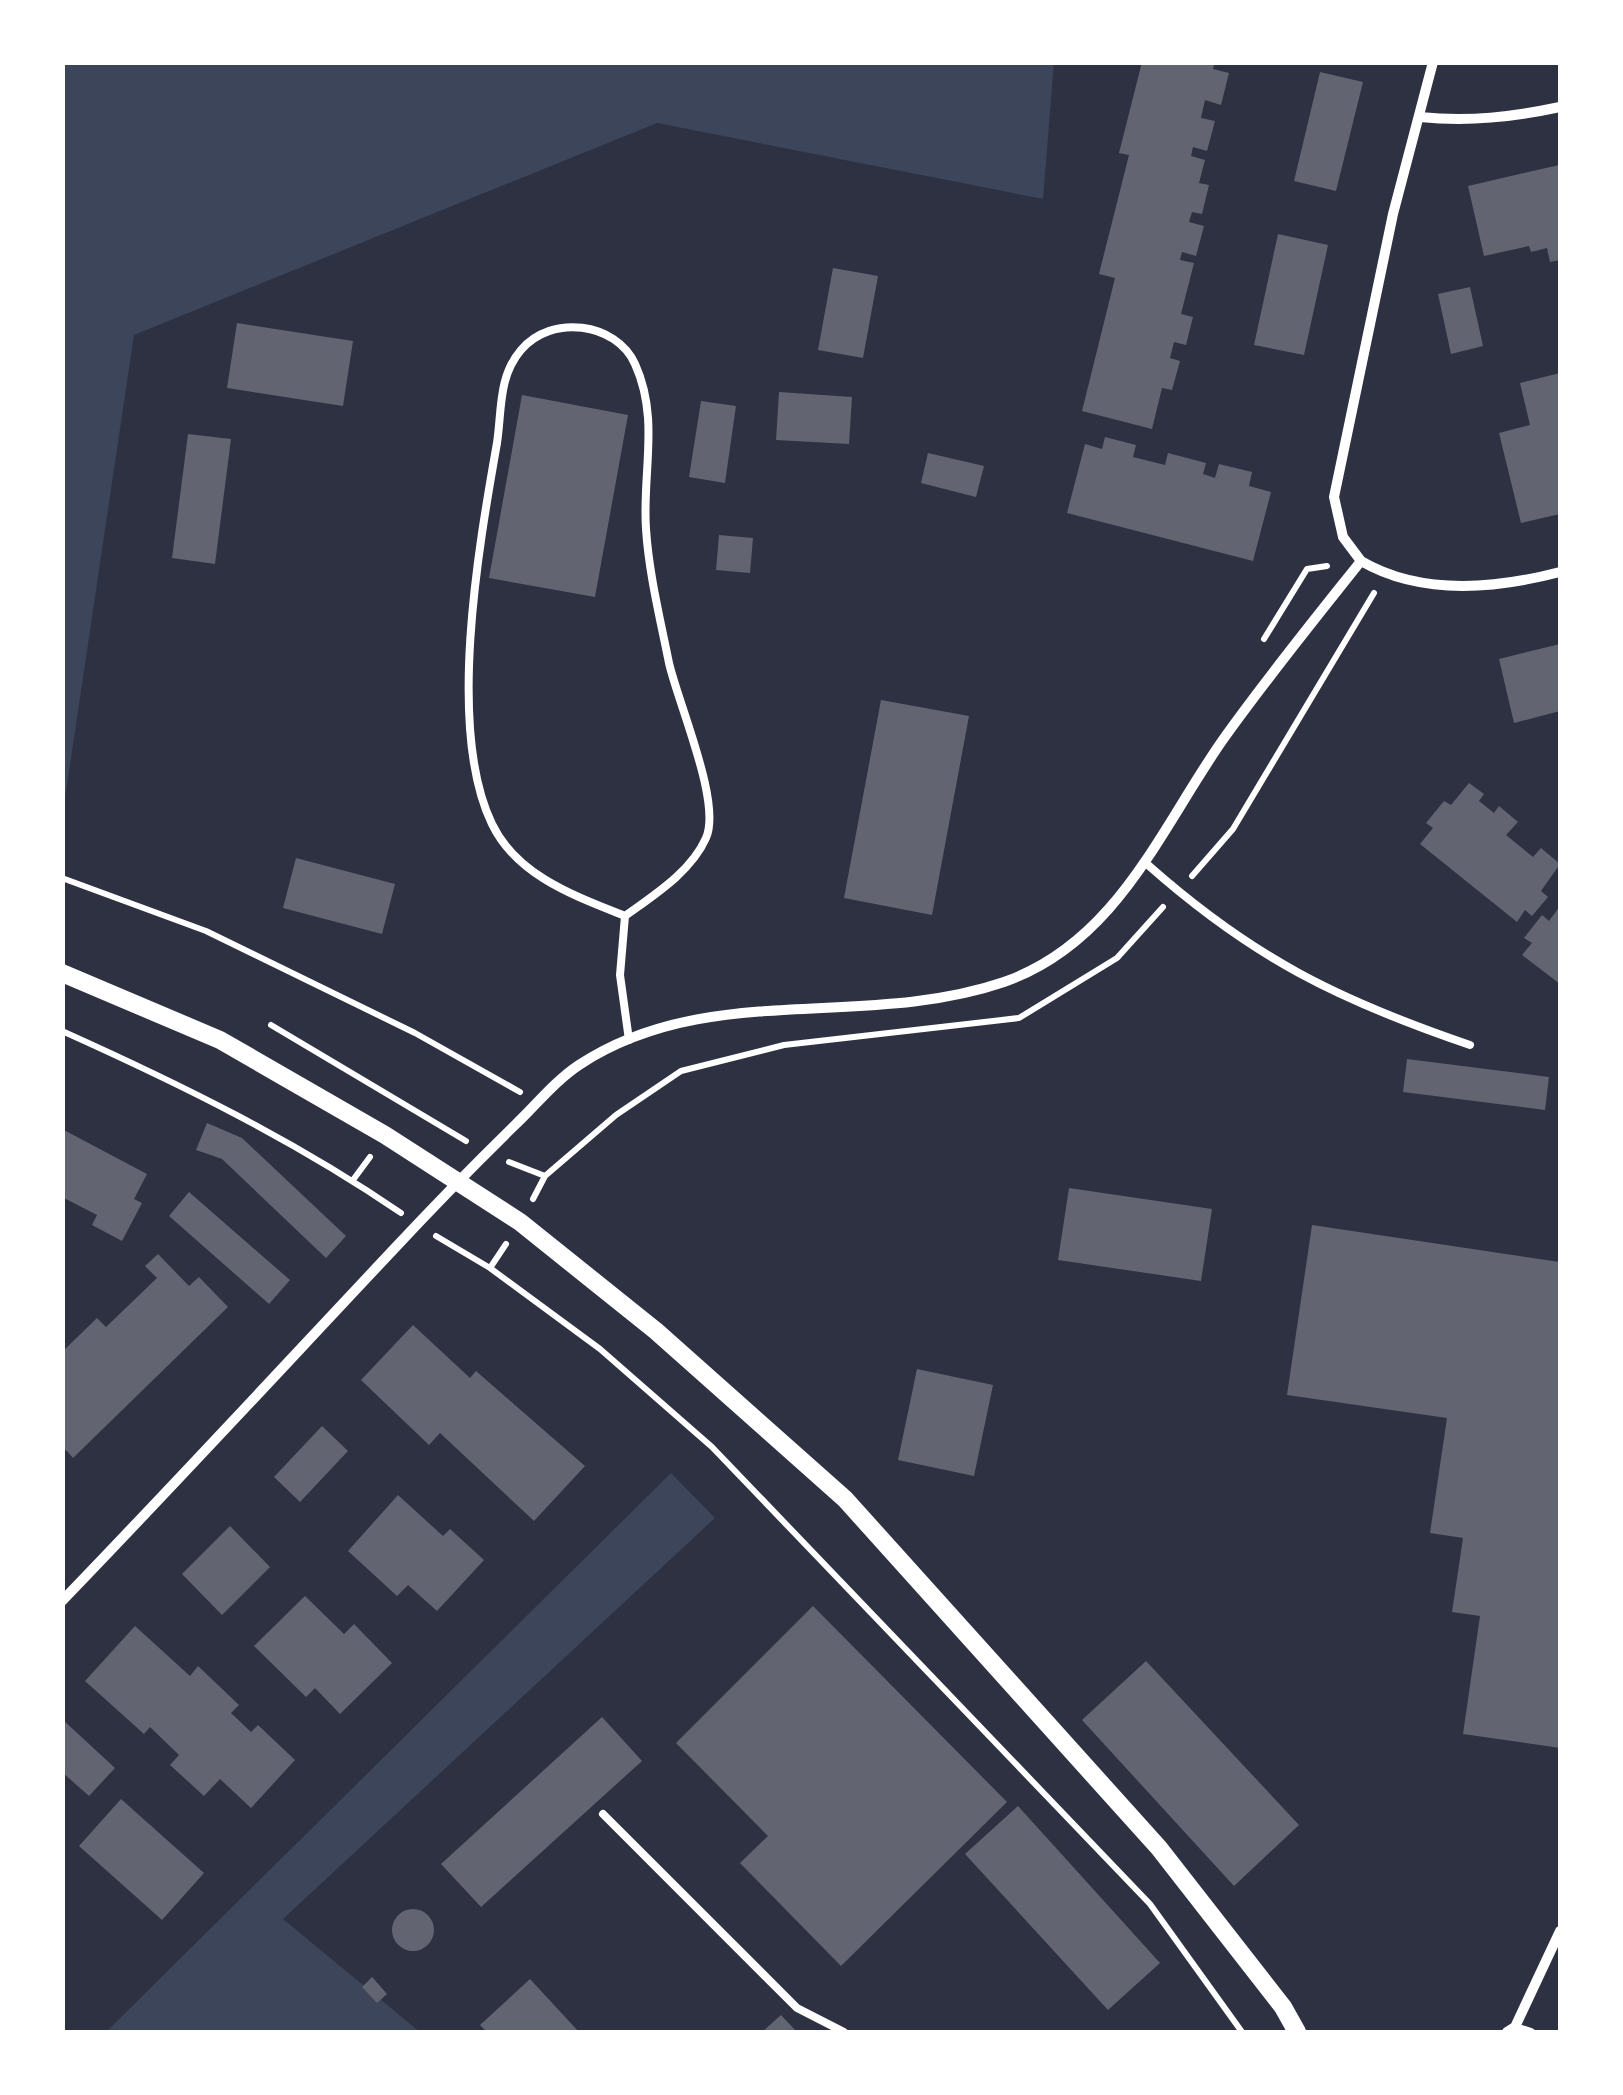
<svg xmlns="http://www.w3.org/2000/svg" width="1623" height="2095" font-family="Karla,sans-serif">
<rect width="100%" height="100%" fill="#2d3142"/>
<!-- green -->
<path fill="#3c4559" d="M63,62H1054V63L1043,199L657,123L134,335L63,812Z
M671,1473L715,1518L283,1919L420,2032H106Z"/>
<!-- building -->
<path fill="#626471" d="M1142,62H1215L1213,69L1229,73L1221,105L1205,100L1201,118L1215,121L1207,151L1193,147L1191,156L1205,160L1199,183L1209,185L1202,214L1192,212L1189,222L1204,226L1196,256L1182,252L1180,260L1194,263L1181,314L1193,317L1186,345L1174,342L1170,358L1180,361L1172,390L1162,388L1152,429L1082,411L1115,278L1099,274L1129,155L1119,153Z
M1320,72L1363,82L1336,191L1294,181Z
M1559,165L1560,260L1550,262L1547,248L1531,252L1529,246L1484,256L1468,186Z
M1278,234L1328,245L1304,355L1254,345Z
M833,268L878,276L863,358L818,350Z
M1470,287L1483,346L1451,354L1438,294Z
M237,323L353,341L343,406L227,388Z
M1560,373V514L1521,523L1499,433L1530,425L1520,383Z
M779,392L852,397L849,444L776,440Z
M522,395L628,415L595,597L489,578Z
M701,401L736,406L725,483L689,477Z
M188,434L231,439L215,564L172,558Z
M1105,437L1136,445L1133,457L1165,465L1168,453L1206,463L1203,474L1215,478L1219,464L1252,472L1249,486L1271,492L1253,561L1067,513L1085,444L1102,449Z
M928,453L984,466L976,497L921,483Z
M719,535L753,538L750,573L716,570Z
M1560,644V711L1514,723L1499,659Z
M881,700L969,716L932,915L844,898Z
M1469,783L1484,794L1479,801L1494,813L1499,806L1518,822L1506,835L1533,857L1541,848L1560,864L1541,891L1548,897L1532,916L1525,910L1517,922L1420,844L1433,828L1426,823L1444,801L1451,805Z
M296,858L395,884L382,934L283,908Z
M1560,906V984L1522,955L1532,943L1524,938L1542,915L1549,921Z
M1407,1059L1549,1077L1545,1110L1403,1092Z
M207,1123L242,1138L346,1236L326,1258L222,1159L196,1150Z
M62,1129L147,1174L134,1199L142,1203L122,1241L92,1225L97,1215L62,1197Z
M1069,1188L1212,1209L1201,1281L1058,1260Z
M189,1192L290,1280L269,1304L169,1216Z
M1312,1225L1560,1262V1748L1463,1734L1480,1616L1452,1612L1463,1538L1430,1533L1447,1418L1287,1395Z
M158,1254L189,1286L199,1277L228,1307L73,1458L66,1450L62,1454V1352L97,1318L106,1327L157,1278L145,1266Z
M413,1325L470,1378L476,1371L585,1466L534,1521L440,1433L429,1445L361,1380Z
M917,1369L993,1385L974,1476L898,1460Z
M322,1426L348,1451L300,1502L274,1477Z
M398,1495L443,1536L450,1529L484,1560L437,1611L408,1585L397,1596L348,1551Z
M230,1526L270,1567L222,1615L182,1574Z
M305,1596L344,1634L354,1624L392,1663L340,1714L315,1688L306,1697L254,1646Z
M813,1606L1007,1802L841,1966L740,1863L768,1836L676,1743Z
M135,1626L190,1676L198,1666L239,1705L231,1713L251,1732L258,1725L295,1760L251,1808L220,1779L204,1796L170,1765L179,1755L150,1727L144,1734L85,1681Z
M1146,1661L1299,1825L1234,1886L1082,1720Z
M602,1717L642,1761L481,1907L441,1864Z
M62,1719L115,1768L89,1796L62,1772Z
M121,1799L204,1873L162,1920L79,1846Z
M1018,1806L1160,1963L1108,2010L965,1854Z
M392 1930a21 21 0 1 1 42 0a21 21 0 1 1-42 0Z
M372,1977L387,1994L377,2003L362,1987Z
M530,1979L579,2032H487L480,2025Z
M781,2015L797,2032H762Z"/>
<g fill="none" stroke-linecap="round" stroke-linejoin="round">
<!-- path -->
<path stroke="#fff" stroke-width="6" d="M1264,639L1307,569L1327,566
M1192,876L1233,829L1374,593
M62,878L206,931L415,1033L520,1092
M271,1025L466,1141
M62,1031C180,1084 294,1140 401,1213
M509,1162L545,1176L616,1115L681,1071L784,1045L1019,1018L1117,958L1163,907
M353,1180L370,1157
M533,1199L545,1176
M436,1236L490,1268L600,1349L712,1447L1150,1904L1242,2032
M490,1268L506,1244"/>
<!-- service -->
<path stroke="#fff" stroke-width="8" d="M1148,865C1253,958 1338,1000 1470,1045
M625,916C654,895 691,872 706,838C722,803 678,703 669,663C660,618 649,574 646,529C642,473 660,419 635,364C616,322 551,314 521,350C498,377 502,410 497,443C479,545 446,729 492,824C517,876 575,896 625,916L620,975L629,1040
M603,1814L797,2008L844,2032
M1515,2027L1531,2032"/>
<!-- minor -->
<path stroke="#fff" stroke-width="10" d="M1420,117C1469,122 1513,117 1560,107
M1361,561C1421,596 1495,589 1560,572
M62,1601C174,1485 283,1367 393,1250C433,1207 473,1166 515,1125C536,1105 555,1081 579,1065C708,980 864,1030 1004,982C1116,943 1160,830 1222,741C1266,679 1314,620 1361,561L1343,537L1334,497L1393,214L1433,62
M1507,2032L1515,2027L1560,1931"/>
<!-- tertiary -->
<path stroke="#fff" stroke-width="18" d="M62,973L220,1040L385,1135L520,1222L656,1331L845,1499L1159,1848L1283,2007L1297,2032"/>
</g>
<!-- border -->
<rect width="1623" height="2095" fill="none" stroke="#ffffff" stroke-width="130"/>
</svg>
